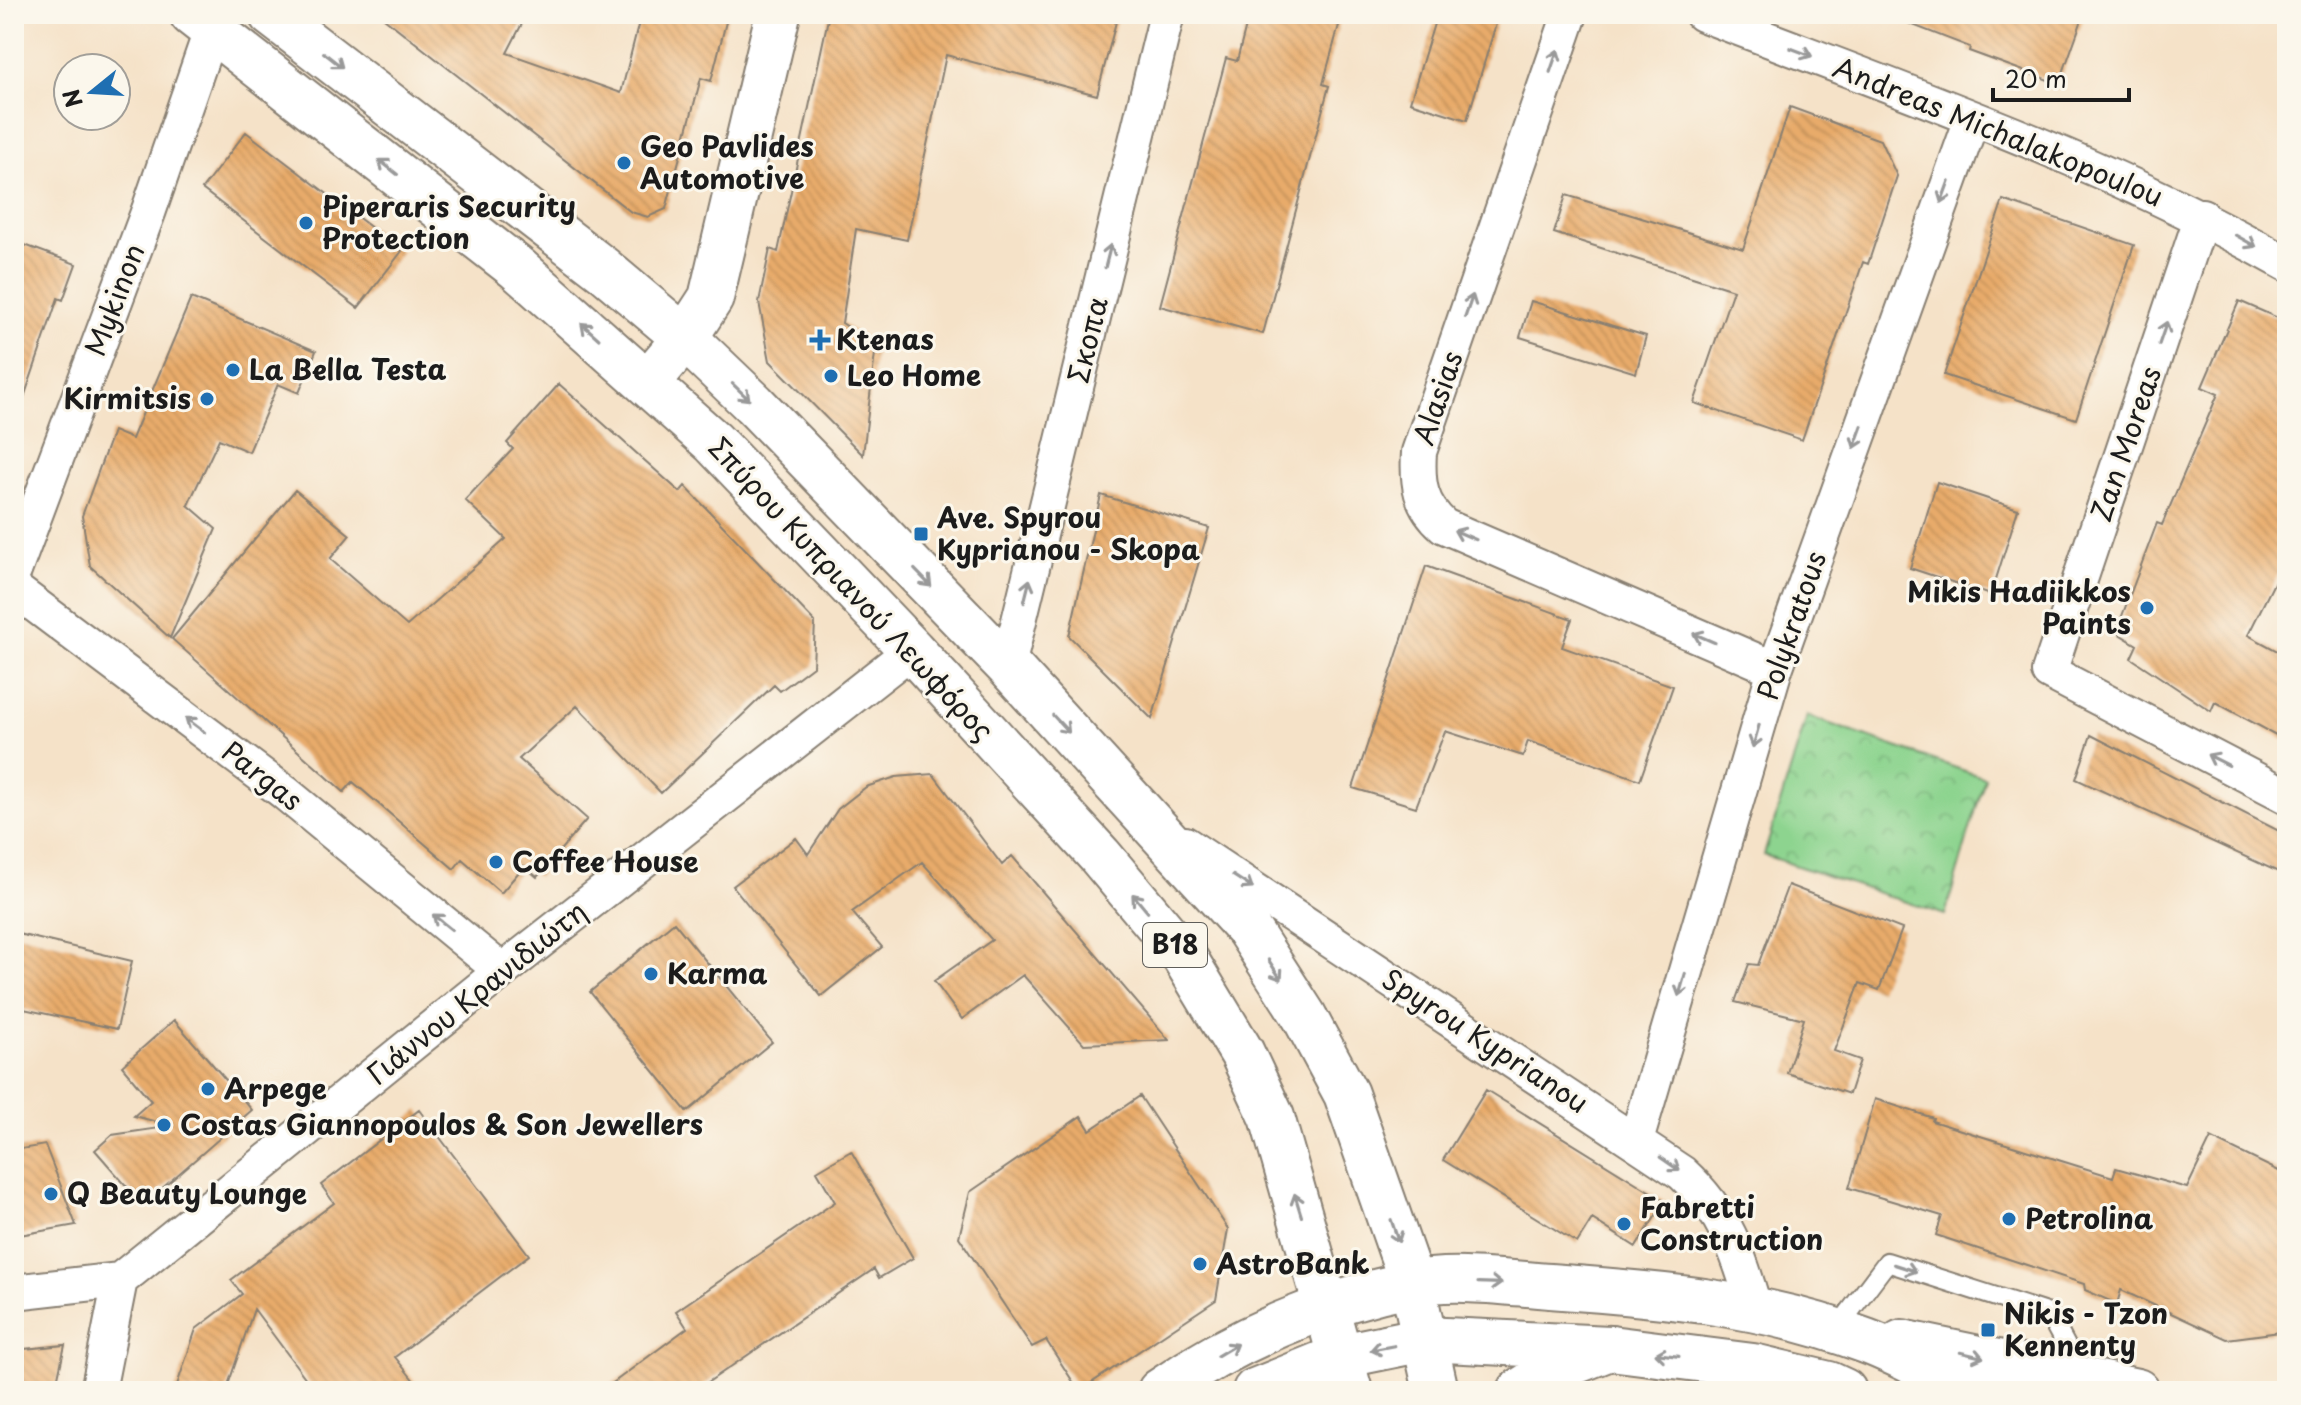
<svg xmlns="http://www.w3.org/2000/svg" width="2301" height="1405" font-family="'Playpen Sans',sans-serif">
<defs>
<pattern id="park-crowns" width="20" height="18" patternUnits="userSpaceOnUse" patternTransform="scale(2)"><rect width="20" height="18" fill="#8dd48f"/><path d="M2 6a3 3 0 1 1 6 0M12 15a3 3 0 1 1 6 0" fill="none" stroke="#79b57b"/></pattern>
<pattern id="building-back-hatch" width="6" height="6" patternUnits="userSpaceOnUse" patternTransform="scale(2)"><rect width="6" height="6" fill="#e8ab6a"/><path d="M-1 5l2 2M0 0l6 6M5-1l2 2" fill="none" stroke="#c6935b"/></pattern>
</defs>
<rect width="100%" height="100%" fill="#fbf7ec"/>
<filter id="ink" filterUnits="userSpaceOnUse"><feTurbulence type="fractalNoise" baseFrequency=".0125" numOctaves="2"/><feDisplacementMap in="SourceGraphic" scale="16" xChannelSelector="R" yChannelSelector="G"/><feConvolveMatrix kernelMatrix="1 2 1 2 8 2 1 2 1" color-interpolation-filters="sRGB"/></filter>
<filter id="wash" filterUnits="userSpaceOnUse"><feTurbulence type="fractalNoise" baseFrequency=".006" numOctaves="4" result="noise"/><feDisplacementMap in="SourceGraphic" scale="32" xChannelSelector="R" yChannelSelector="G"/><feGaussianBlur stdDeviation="1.8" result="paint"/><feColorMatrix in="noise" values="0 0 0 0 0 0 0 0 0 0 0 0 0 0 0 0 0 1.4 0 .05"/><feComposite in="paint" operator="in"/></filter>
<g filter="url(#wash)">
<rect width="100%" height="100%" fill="#f5e2c8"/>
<!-- park -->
<path fill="url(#park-crowns)" stroke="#547856" stroke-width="2" d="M1807,716L1985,778L1945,915L1764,855Z"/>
<g id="blocks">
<!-- building -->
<path fill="url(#building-back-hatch)" d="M379,14H527L507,53L621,93L641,14H728L711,81L701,78L666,209L648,217L631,212Z
M829,14H1118L1097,95L946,55L907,240L856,229L842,323L876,345L863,455L770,361L759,302L770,249L778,252Z
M1249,14H1342L1323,84L1329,86L1263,334L1160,306L1226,58L1237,61Z
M1437,14H1499L1467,120L1410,102Z
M1893,14H2084L2059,84L1969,51L1970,47L1892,17Z
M1790,107L1880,140L1897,176L1868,264L1863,262L1802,440L1694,403L1733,290L1554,233L1566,195L1743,249Z
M246,132L402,251L358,308L202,189Z
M2003,200L2134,245L2076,419L1944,375Z
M14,241L76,264L63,300L58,298L20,409L14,408Z
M191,298L316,351L299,393L278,384L249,452L219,439L188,505L216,529L170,638L90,566L82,516L113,431L132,439Z
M1531,301L1646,336L1636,373L1520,337Z
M2239,301L2287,322V557L2248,635L2287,656V741L2215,702L2211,711L2131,658L2137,645L2116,632L2157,523L2162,525L2218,394L2202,387Z
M559,384L680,492L685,486L815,622L813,666L780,691L774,685L661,793L577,706L519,759L587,819L537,877L524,866L501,893L462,859L454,869L353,782L344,792L172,639L295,490L350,535L330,559L407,626L506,539L465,500L513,449L507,443Z
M1937,482L2018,509L1991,595L1910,568Z
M1101,495L1209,528L1152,719L1069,636Z
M1426,566L1572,619L1562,647L1673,686L1640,780L1528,741L1523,756L1445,731L1416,807L1353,788Z
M2091,735L2287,835V876L2076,779Z
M933,774L1002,865L1012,856L1169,1040L1084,1044L1023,975L962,1019L934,981L992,940L922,862L852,912L882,947L821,996L733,886L796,838L808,854L838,809L866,787L896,777Z
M1788,885L1902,929L1879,990L1860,983L1834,1051L1860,1060L1849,1094L1787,1073L1804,1019L1735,1002L1749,964L1758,965Z
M674,922L772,1042L687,1112L590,992Z
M14,933L132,961L117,1029L14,1007Z
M174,1020L252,1110L143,1205L95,1150L112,1135L173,1126L134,1116L151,1101L122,1066Z
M1486,1090L1665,1201L1636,1247L1592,1219L1577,1243L1443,1160Z
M1140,1096L1228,1229L1216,1300L1079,1391L1046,1340L1032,1347L959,1237L970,1192L1081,1116L1090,1130Z
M1875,1099L1933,1118L1932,1121L2113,1177L2116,1168L2187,1188L2211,1138L2287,1175V1331L2227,1339L2121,1290L2117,1304L2085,1290L2084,1284L1936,1235L1942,1216L1849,1188Z
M419,1110L529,1255L395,1357L422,1391H315L254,1309L226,1391H175L196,1329L242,1294L231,1280L334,1203L321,1185Z
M45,1145L76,1225L14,1236V1150Z
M851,1151L913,1258L879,1278L874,1269L695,1391H602L687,1328L676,1311L835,1202L817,1171Z
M65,1345L55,1391H14V1350Z"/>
</g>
</g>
<g filter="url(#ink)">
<use href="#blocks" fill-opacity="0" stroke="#887f72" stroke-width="2"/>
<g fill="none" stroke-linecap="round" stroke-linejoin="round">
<!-- lane casing -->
<g stroke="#887f72" stroke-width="22">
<path id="lane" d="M1835,1331L1887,1262L2049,1314L2081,1374"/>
</g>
<!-- street casing -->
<g stroke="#887f72" stroke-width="38">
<path id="street" d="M1570,14L1419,452C1417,484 1420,505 1444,526L1775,669
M1702,14C1899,90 2103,160 2287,264
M2202,216L2049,672L2287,796
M14,571L149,210L212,28
M14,589L284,792L502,971
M1008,666L1167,14
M1185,844L1682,1173C1726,1213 1739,1254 1755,1310
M1636,1141L1775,669L1972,119
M120,1280L502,971L912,650
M14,1292L120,1280
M98,1391L120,1280"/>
</g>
<!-- secondary casing -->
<g stroke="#887f72" stroke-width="48">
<path id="secondary" d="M648,382L685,338L711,298L778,14
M1902,1342L2137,1391
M1160,1391C1234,1340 1322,1301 1410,1284C1453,1275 1506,1283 1550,1286C1660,1294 1761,1302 1866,1341C1901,1354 1935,1374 1970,1391
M1255,1391L1341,1356L1424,1339L1610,1348L1753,1366L1829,1384L1844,1391"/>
</g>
<!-- primary casing -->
<g stroke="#887f72" stroke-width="48">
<path id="primary" d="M192,14L517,268L713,442L912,650L1100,856L1183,955L1242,1053L1272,1117L1350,1391
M271,14L603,269L685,338L754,404L1008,666L1248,929L1304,1016L1346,1094L1412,1283L1436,1391
M1520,1391L1551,1371L1610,1348"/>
</g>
<!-- lane -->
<use href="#lane" stroke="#fff" stroke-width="18"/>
<!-- street -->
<use href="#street" stroke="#fff" stroke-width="34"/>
<!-- secondary -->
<use href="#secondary" stroke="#fff" stroke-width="44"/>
<!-- primary -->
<use href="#primary" stroke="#fff" stroke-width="44"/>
</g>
<!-- one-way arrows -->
<defs><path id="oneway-shaft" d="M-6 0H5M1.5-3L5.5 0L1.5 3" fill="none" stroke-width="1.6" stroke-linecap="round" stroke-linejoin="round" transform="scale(2)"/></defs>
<g stroke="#999">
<use href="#oneway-shaft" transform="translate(1801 52) rotate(21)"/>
<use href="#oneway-shaft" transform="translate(333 60) rotate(38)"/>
<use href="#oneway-shaft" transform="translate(1554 61) rotate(-71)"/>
<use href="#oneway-shaft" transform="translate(388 167) rotate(-142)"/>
<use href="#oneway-shaft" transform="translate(1945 192) rotate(110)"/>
<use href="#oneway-shaft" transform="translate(2246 241) rotate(29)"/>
<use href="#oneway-shaft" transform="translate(1108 256) rotate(-76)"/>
<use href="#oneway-shaft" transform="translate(1469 306) rotate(-71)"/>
<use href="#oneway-shaft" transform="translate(590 331) rotate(-138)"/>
<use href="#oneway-shaft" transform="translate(2163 333) rotate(-71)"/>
<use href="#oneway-shaft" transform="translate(741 392) rotate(44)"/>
<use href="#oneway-shaft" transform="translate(1858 437) rotate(110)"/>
<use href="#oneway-shaft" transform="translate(1465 535) rotate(-157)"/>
<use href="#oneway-shaft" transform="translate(923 578) rotate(46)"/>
<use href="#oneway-shaft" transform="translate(1027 591) rotate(-76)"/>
<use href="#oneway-shaft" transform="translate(1704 638) rotate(-157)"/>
<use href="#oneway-shaft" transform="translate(1061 724) rotate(47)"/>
<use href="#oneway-shaft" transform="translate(195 725) rotate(-143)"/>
<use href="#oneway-shaft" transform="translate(1756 736) rotate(106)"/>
<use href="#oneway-shaft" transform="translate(2218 760) rotate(-153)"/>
<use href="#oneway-shaft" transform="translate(1243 882) rotate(33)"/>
<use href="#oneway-shaft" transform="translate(1140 903) rotate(-130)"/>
<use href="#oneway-shaft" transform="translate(442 922) rotate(-141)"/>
<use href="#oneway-shaft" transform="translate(1275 970) rotate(57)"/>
<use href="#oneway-shaft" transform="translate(1682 985) rotate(106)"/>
<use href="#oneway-shaft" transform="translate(1670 1164) rotate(35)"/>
<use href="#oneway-shaft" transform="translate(1298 1205) rotate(-107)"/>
<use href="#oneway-shaft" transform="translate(1395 1231) rotate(71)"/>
<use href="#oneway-shaft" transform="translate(1905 1268) rotate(18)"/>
<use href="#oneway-shaft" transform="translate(1490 1283) rotate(2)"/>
<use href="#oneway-shaft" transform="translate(1382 1348) rotate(169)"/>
<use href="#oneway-shaft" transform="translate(1227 1350) rotate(-31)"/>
<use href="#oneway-shaft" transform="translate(1667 1355) rotate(-173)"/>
<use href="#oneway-shaft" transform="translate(1972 1355) rotate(13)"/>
</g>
</g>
<!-- markers -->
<g fill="#1f6fb2" stroke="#fbf7ec" stroke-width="3">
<circle cx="624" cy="163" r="8"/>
<circle cx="306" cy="223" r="8"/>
<path d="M816 328h8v8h8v8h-8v8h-8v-8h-8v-8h8z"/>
<circle cx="233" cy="370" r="8"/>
<circle cx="831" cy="376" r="8"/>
<circle cx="207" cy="399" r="8"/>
<rect x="913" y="526" width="16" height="16" rx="4"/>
<circle cx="2147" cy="608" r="8"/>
<circle cx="496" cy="862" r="8"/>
<circle cx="651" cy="974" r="8"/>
<circle cx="208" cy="1089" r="8"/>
<circle cx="164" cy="1125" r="8"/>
<circle cx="51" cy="1194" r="8"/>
<circle cx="2009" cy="1219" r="8"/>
<circle cx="1624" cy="1224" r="8"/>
<circle cx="1200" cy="1264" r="8"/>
<rect x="1980" y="1322" width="16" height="16" rx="4"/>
</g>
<g text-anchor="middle" stroke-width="6" stroke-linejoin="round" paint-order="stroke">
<!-- shield labels -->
<rect fill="#fbf7ec" stroke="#5f5e5a" stroke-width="2" x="1143" y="923" width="64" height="44" rx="6"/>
<g font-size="26" font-weight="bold" fill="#1c1c1c">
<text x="1175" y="954">B18</text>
</g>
<!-- street labels -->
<g font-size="28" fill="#1c1c1c" stroke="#fbf7ec">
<text transform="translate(1998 132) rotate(22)" y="10">Andreas Michalakopoulou</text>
<text transform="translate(115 300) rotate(-69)" y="10">Mykinon</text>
<text transform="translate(1088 340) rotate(-76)" y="10">Σκοπα</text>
<text transform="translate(1438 398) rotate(-71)" y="10">Alasias</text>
<text transform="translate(2126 444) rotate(-71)" y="10">Zan Moreas</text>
<text transform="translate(851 589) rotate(47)" y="10">Σπύρου Κυπριανού Λεωφόρος</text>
<text transform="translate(1792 626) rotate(-71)" y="10">Polykratous</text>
<text transform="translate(262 776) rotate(38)" y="10">Pargas</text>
<text transform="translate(477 993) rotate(-39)" y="10">Γιάννου Κρανιδιώτη</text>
<text transform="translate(1485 1041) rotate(33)" y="10">Spyrou Kyprianou</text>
</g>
<!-- poi labels -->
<g font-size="28" font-weight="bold" fill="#1c1c1c" stroke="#fbf7ec" text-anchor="start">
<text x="640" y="157">Geo Pavlides<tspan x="640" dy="32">Automotive</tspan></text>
<text x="322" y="217">Piperaris Security<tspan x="322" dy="32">Protection</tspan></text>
<text x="836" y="350">Ktenas</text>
<text x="249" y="380">La Bella Testa</text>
<text x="847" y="386">Leo Home</text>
<text x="191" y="409" text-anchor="end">Kirmitsis</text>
<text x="937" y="528">Ave. Spyrou<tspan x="937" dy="32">Kyprianou - Skopa</tspan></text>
<text x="2131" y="602" text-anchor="end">Mikis Hadiikkos<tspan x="2131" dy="32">Paints</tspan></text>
<text x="512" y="872">Coffee House</text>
<text x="667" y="984">Karma</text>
<text x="224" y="1099">Arpege</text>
<text x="180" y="1135">Costas Giannopoulos &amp; Son Jewellers</text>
<text x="67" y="1204">Q Beauty Lounge</text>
<text x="1640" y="1218">Fabretti<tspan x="1640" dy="32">Construction</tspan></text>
<text x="2025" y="1229">Petrolina</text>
<text x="1216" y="1274">AstroBank</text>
<text x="2004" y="1324">Nikis - Tzon<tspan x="2004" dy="32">Kennenty</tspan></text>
</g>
</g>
<!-- margin -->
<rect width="2301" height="1405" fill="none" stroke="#fbf7ec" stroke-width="48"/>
<!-- north arrow -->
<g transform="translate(92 92) rotate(252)"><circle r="38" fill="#fbf7ec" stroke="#a29f99" stroke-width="2"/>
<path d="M0-6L14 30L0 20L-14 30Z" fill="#1f6fb2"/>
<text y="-12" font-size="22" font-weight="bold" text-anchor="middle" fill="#1c1c1c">N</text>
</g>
<!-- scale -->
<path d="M1993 88v12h136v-12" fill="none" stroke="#1c1c1c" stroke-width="4"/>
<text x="2005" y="88" font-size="24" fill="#1c1c1c" stroke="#fbf7ec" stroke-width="6" paint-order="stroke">20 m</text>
</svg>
